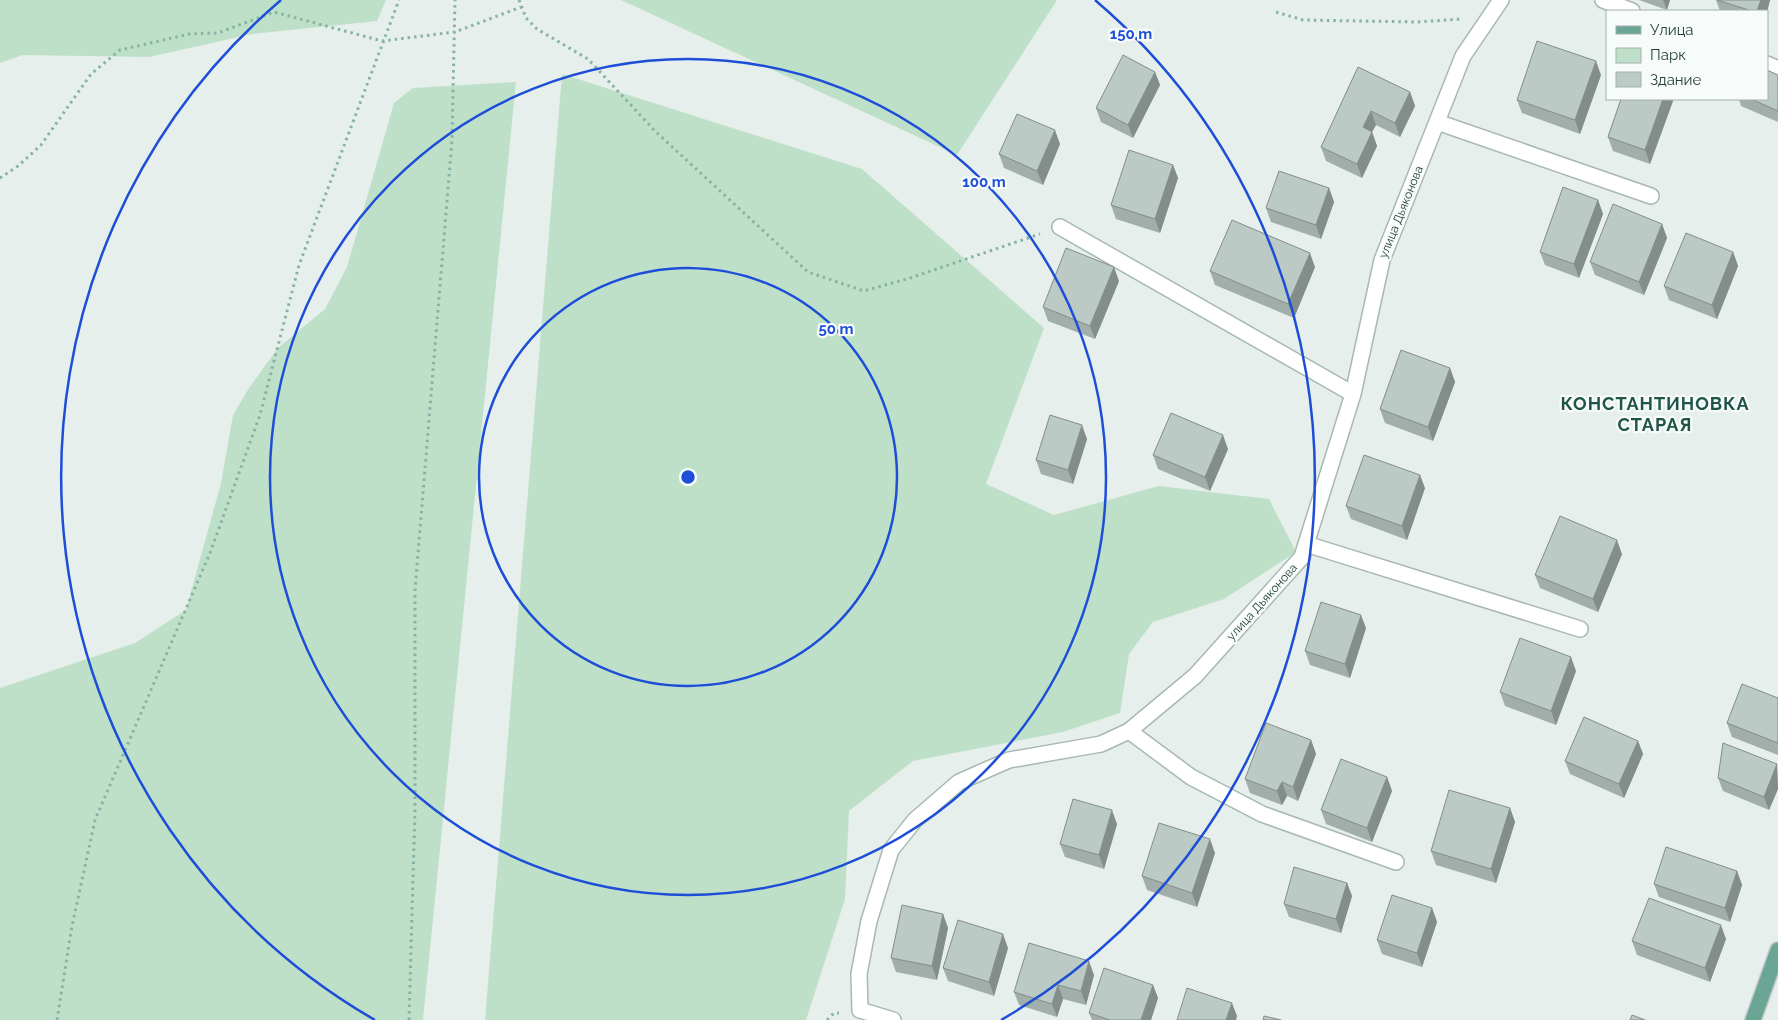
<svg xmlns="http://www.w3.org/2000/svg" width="1778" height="1020" font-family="Raleway,sans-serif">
<rect width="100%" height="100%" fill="#e6efeb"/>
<!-- green -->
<path fill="#bfe0c8" d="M0,0H386L377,21L252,34L149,57L23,55L0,63Z
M621,0H1057L957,155Z
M562,74L862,169L1044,328L986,484L1054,515L1159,486L1269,499L1296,552L1224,599L1153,622L1129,654L1120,713L1063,732L913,761L849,811L845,899L806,1020H485Z
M516,82L423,1020H0V688L135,643L186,610L221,483L233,415L249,388L278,348L325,309L347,267L394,103L413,88Z"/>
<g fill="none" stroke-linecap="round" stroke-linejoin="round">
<!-- minor casing -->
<g stroke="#a8b8b2" stroke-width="18">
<path id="minor" d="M1603,0L1632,11
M1767,64L1778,69
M1437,122L1651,196
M1060,227L1353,394
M1306,544L1580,629
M1129,731L1191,777L1262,814L1396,862
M893,1020L860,1010L859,974L869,921L891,850L915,820L959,782L1009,760L1101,744L1129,731L1195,676L1302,557L1353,394L1382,260L1463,56L1501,0"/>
</g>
<!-- major casing -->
<g stroke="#c2cac8" stroke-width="18">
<path id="major" d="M1753,1020L1778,950"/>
</g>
<!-- path -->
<path stroke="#86b3a5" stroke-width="3" stroke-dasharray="2.5 4" stroke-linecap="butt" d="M519,0L526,18L537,29L588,59L655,131L808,272L864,291L910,278L1040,234
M1276,12L1303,20L1417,22L1462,19
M0,178L18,166L41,145L91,74L120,50L189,34L218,33L274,12L382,41L455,32L521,7
M57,1020L72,926L95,820L210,553L260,415L299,265L399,0
M409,1020L415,809V590L452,140L455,0
M827,1020L834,1013H839"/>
<!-- minor -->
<use href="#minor" stroke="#fff" stroke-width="15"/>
<!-- major -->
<use href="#major" stroke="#6aa596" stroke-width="15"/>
</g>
<!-- wall -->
<path fill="#a1aea9" d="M1639,0H1670L1667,10Z
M1716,0H1770L1767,12L1720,11Z
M1358,67L1410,92L1415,106L1400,137L1376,125L1372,132L1377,146L1362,178L1326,161L1321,147Z
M1155,72L1160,85L1133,138L1101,122L1096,108Z
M1601,75L1580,134L1522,113L1517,100Z
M1778,75V122L1741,106L1739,99H1767Z
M1621,99H1672L1673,101L1650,164L1613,151L1608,137Z
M1060,144L1043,185L1004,168L999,154Z
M1173,165L1178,178L1160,233L1116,219L1111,205Z
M1329,188L1334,202L1321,239L1271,222L1266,208Z
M1598,200L1603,214L1579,278L1545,265L1540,252Z
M1662,224L1667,238L1644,295L1595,275L1590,262Z
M1733,252L1738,266L1717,319L1669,300L1664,286Z
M1315,267L1294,318L1215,285L1210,271Z
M1119,281L1095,339L1048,321L1043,307Z
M1450,368L1455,382L1433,441L1385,423L1380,409Z
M1087,439L1073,484L1041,474L1036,460Z
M1228,449L1210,491L1158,469L1153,455Z
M1425,488L1407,540L1351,519L1346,506Z
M1622,554L1598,612L1540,588L1535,575Z
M1366,628L1350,678L1310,665L1305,651Z
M1576,671L1556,725L1505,706L1500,692Z
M1778,698V755L1732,737L1727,723Z
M1311,740L1316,754L1298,801L1287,796L1282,805L1250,793L1245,779Z
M1638,741L1643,754L1624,798L1570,774L1565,761Z
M1777,764L1778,789L1769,810L1723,791L1718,778Z
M1387,777L1392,791L1372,842L1326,824L1321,810Z
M1510,808L1515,822L1496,883L1436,865L1431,851Z
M1117,824L1104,869L1065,857L1060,844Z
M1215,853L1197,907L1147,890L1142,876Z
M1737,871L1742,885L1730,922L1659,897L1654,884Z
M1347,883L1352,896L1341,933L1289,917L1284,904Z
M1432,908L1437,922L1422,967L1382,954L1377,940Z
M943,914L948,928L937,980L896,972L891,958Z
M1726,939L1710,982L1637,955L1632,941Z
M1008,948L994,996L948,981L943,968Z
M1094,975L1086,1005L1063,999L1057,1017L1019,1005L1014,992Z
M1153,985L1158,998L1151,1020H1092L1089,1013Z"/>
<!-- shaded-wall -->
<path fill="#838d89" d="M1663,0H1670L1667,10Z
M1761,0H1770L1767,12L1757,11Z
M1596,61L1601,75L1580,134L1575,120Z
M1155,72L1160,85L1133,138L1128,125Z
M1410,92L1415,106L1400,137L1395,123Z
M1663,99H1672L1673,101L1650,164L1645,150Z
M1371,111L1376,125L1372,132L1377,146L1362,178L1357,164L1363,127Z
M1055,130L1060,144L1043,185L1037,171Z
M1173,165L1178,178L1160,233L1155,219Z
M1329,188L1334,202L1321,239L1316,225Z
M1598,200L1603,214L1579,278L1574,264Z
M1662,224L1667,238L1644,295L1639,282Z
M1733,252L1738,266L1717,319L1712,305Z
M1310,253L1315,267L1294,318L1288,304Z
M1114,267L1119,281L1095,339L1090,326Z
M1450,368L1455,382L1433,441L1428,427Z
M1082,425L1087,439L1073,484L1068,470Z
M1223,435L1228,449L1210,491L1205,477Z
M1420,475L1425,488L1407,540L1402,526Z
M1617,540L1622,554L1598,612L1593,599Z
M1361,615L1366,628L1350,678L1345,664Z
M1571,657L1576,671L1556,725L1551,711Z
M1311,740L1316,754L1298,801L1293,787Z
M1638,741L1643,754L1624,798L1619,784Z
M1777,764L1778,789L1769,810L1764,797Z
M1387,777L1392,791L1372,842L1367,828Z
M1282,782L1287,796L1282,805L1277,791Z
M1510,808L1515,822L1496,883L1491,869Z
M1112,810L1117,824L1104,869L1099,855Z
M1210,839L1215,853L1197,907L1192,893Z
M1737,871L1742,885L1730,922L1725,908Z
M1347,883L1352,896L1341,933L1336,919Z
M1432,908L1437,922L1422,967L1417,953Z
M943,914L948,928L937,980L932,966Z
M1721,925L1726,939L1710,982L1705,968Z
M1003,934L1008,948L994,996L989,982Z
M1089,961L1094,975L1086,1005L1081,991Z
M1058,985L1063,999L1057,1017L1052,1004Z
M1153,985L1158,998L1151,1020H1141Z
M1232,1003L1237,1016L1236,1020H1226Z"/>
<!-- building -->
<path fill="#bbcac4" stroke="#838d89" d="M1717,0H1761L1757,11H1752Z
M1537,41L1596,61L1575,120L1517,100Z
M1123,55L1155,72L1128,125L1096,108Z
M1358,67L1410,92L1395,123L1371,111L1363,127L1372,132L1357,164L1321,147Z
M1767,70L1778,75V111L1751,99H1767Z
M1621,99H1663L1645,150L1608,137Z
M1017,114L1055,130L1037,171L999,154Z
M1129,150L1173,165L1155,219L1111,205Z
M1279,171L1329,188L1316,225L1266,208Z
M1563,187L1598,200L1574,264L1540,252Z
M1613,204L1662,224L1639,282L1590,262Z
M1232,220L1310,253L1288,304L1210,271Z
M1686,233L1733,252L1712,305L1664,286Z
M1066,248L1114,267L1090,326L1043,307Z
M1401,350L1450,368L1428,427L1380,409Z
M1171,413L1223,435L1205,477L1153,455Z
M1050,415L1082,425L1068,470L1036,460Z
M1364,455L1420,475L1402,526L1346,506Z
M1560,516L1617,540L1593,599L1535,575Z
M1321,602L1361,615L1345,664L1305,651Z
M1520,638L1571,657L1551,711L1500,692Z
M1742,684L1778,698V743L1727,723Z
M1584,717L1638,741L1619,784L1565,761Z
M1266,723L1311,740L1293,787L1282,782L1277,791L1245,779Z
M1723,743L1777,764L1764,797L1718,778Z
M1341,759L1387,777L1367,828L1321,810Z
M1449,790L1510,808L1491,869L1431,851Z
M1073,799L1112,810L1099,855L1060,844Z
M1159,823L1210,839L1192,893L1142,876Z
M1666,847L1737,871L1725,908L1654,884Z
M1294,867L1347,883L1336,919L1284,904Z
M1392,895L1432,908L1417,953L1377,940Z
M1649,898L1721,925L1705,968L1632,941Z
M902,905L943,914L932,966L891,958Z
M958,920L1003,934L989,982L943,968Z
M1029,943L1089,961L1081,991L1058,985L1052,1004L1014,992Z
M1104,968L1153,985L1141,1020H1110L1089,1013Z
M1187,988L1232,1003L1226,1020H1177Z
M1632,1015L1645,1020H1630Z
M1264,1016L1281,1020H1263Z"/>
<!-- distance rings -->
<g fill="none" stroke="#1d4ed8" stroke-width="2.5">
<circle cx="688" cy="477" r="209"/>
<circle cx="688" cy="477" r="418"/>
<path d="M375 1020A627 627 0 0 1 281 0M1095 0A627 627 0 0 1 1001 1020"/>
</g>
<g text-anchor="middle" stroke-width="4.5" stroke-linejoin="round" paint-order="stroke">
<!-- street labels -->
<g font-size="12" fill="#24423a" stroke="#f7fbf9">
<text transform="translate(1401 212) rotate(-68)" y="4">улица Дьяконова</text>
<text transform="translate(1262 602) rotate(-48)" y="4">улица Дьяконова</text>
</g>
<!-- district labels -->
<g font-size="18" font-weight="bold" letter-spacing="1" fill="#1f5548" stroke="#f7fbf9">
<text x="1655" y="410">КОНСТАНТИНОВКА<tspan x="1655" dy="21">СТАРАЯ</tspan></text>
</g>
</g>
<circle cx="688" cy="477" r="8" fill="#1d4ed8" stroke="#f7fbf9" stroke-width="2.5"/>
<g font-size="15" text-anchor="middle" font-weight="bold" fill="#1d4ed8" stroke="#f7fbf9" stroke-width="4.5" stroke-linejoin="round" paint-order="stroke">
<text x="1131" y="39">150 m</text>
<text x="984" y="187">100 m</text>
<text x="836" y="334">50 m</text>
</g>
<!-- legend -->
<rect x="1606" y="10" width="162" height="90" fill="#f7fbf9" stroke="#a3b1ad"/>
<rect x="1616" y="26" width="25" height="8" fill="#6aa596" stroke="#a3b1ad"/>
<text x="1650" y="35" font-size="15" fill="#24423a">Улица</text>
<rect x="1616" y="48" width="25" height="15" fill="#bfe0c8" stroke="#a3b1ad"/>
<text x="1650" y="60" font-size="15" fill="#24423a">Парк</text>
<rect x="1616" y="72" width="25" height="15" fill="#bbcac4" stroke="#a3b1ad"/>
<text x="1650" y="85" font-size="15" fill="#24423a">Здание</text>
</svg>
